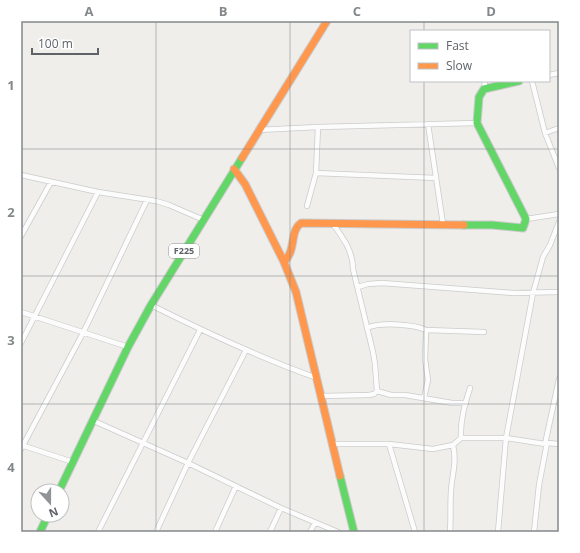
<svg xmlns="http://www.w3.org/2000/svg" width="580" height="553" font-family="'Open Sans',sans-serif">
<rect width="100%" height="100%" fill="#efeeea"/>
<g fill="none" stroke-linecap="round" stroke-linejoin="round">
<!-- street casing -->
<g stroke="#cbcccc" stroke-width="6">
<path id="street" d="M549,75L559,73
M532,81L545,133L559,168
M484,89L485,81
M428,124L443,224
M258,130L318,127L477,123
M545,133L559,128
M316,173L436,178
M21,175L98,192L156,201L169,205L204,220
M307,206L316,173L318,127
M526,219L559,214
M333,224C343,238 353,251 353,269L373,352L375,364L377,391
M21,236L51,182
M358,287L368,284L382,283L513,293L559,292
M151,305C205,332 260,358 317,378
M21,312L128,347
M367,328C380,322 413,324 426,330L484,332
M21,343L98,192
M321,396L369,395L374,394L377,391L391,395H405L452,403H466
M424,398L428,380L425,359L426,330
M94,421L188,463L281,508L338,532
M461,438C460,420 465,404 470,388
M332,444H389L433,449L453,445L461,438H506L545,444L547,443L559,444
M389,444L415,532
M545,444L559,379
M21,445L73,462
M21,449L83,333L147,200
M98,532L200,330
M156,532L188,463L246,350
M215,532L236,486
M270,532L281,508
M310,532L315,523
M450,532C451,519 450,505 451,491C452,474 457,463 453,445
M498,532L506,438L533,293L543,257L550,245L559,222
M534,532L539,485L547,443"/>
</g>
<!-- fast casing -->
<g stroke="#cacacb" stroke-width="9">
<path id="fast" d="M464,225H492L523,228L526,219L477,123L479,97L484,89L519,81
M340,476L354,532
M59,491L128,347L151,305L242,158
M40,532L48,515"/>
</g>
<!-- slow casing -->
<g stroke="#cacacb" stroke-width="9">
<path id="slow" d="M242,158L327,21
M234,169L245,184L284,262L296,292L340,476
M284,262C297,249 289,232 301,223L464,225"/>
</g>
<!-- street -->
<use href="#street" stroke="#fdfcfc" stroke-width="4.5"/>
<!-- fast -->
<use href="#fast" stroke="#63d668" stroke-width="7"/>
<!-- slow -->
<use href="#slow" stroke="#ff974d" stroke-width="7"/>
</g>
<!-- grid -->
<path fill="none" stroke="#84888a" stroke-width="1" stroke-opacity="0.55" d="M156,21V532M290,21V532M424,21V31M424,81V532M21,149H559M21,276H559M21,404H559"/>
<g text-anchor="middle" stroke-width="3" stroke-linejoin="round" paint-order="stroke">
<!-- shield labels -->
<rect fill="#fff" stroke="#8f9295" stroke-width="1" x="169" y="244" width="30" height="14" rx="3"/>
<g font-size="9" font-weight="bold" fill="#5f6368">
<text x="184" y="254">F225</text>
</g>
</g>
<!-- border -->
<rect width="580" height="553" fill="none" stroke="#ffffff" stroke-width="44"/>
<!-- legend -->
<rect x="410" y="30" width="140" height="52" fill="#ffffff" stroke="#bfc1c3"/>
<rect x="418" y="43" width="20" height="6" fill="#63d668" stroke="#bfc1c3"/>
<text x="446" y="50" font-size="12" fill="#5f6368">Fast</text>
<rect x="418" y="63" width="20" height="6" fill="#ff974d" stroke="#bfc1c3"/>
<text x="446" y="70" font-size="12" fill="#5f6368">Slow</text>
<!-- north arrow -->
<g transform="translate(50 503) rotate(159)"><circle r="19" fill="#ffffff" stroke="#bfc1c3"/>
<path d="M0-3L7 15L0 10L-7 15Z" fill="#919496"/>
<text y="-6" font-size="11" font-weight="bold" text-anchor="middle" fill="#5f6368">N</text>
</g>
<!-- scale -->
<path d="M32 48v6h66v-6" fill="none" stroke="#5f6368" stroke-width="2"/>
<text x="38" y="48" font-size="12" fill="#5f6368" stroke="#ffffff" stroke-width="3" paint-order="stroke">100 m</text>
<rect x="22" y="22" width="536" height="509" fill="none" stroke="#84888a" stroke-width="1.5"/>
<g font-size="13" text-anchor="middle" font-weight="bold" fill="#84888a">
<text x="89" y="16">A</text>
<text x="223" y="16">B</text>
<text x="357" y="16">C</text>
<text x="491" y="16">D</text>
<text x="11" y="90">1</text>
<text x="11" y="217">2</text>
<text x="11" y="345">3</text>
<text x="11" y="472">4</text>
</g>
</svg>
